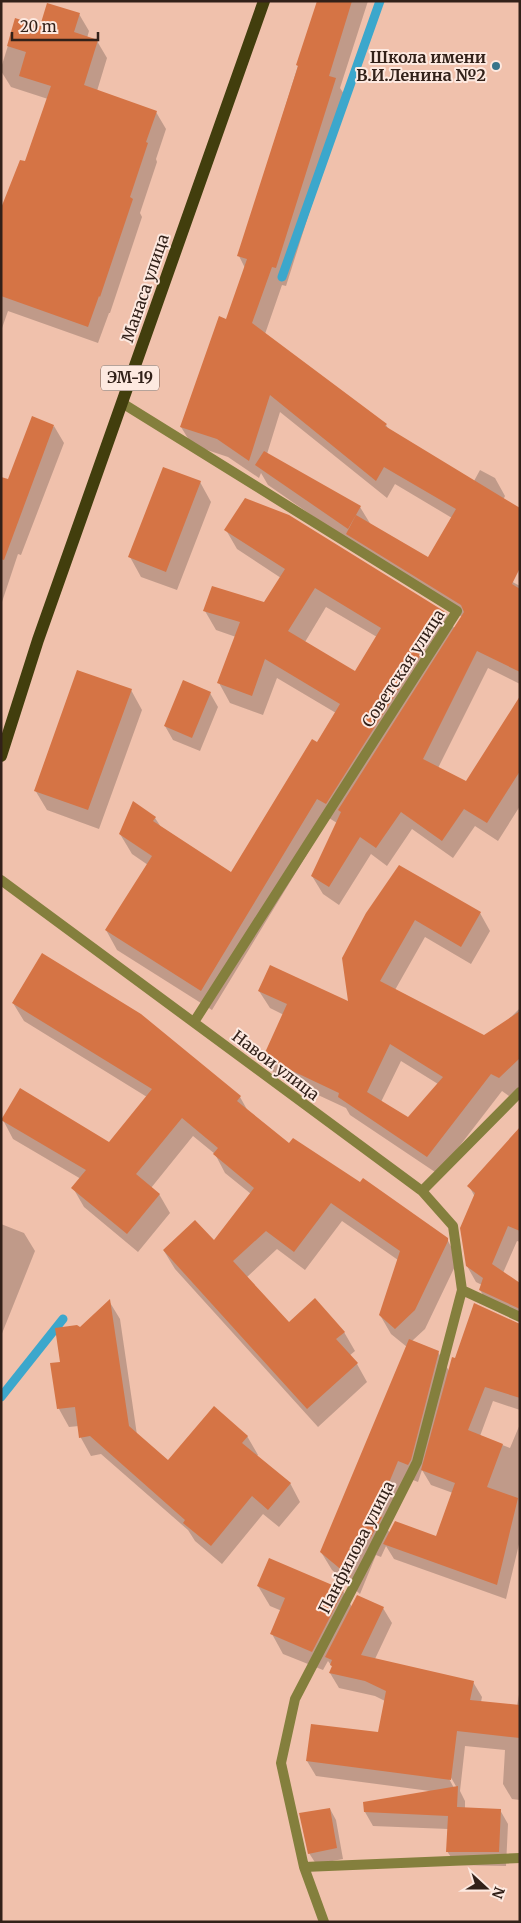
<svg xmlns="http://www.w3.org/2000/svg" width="521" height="1923" font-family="Merriweather,serif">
<rect width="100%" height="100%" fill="#f0c1ac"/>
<!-- shadow -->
<path fill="#0003" fill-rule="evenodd" d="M318,1H368L340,88L346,97L286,286L282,285L265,334L386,425L389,430L474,481L480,470L495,478L505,496L473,561L520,586V684L488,668L438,768L467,782L520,698V806L498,841L475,826L453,858L412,829L387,866L371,854L339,905L323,894L312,876L337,823L329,818L212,1010L117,950L106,930L148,865L132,854L120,834L155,818L161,827L231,874L317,744L336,713L277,678L263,715L230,703L219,683L236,637L216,630L205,611L264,604L281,578L237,549L226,530L289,516L447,614L454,628L462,617L358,552L353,544L268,485L261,473L259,478L228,457L192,445L181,427L227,321L245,268L239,256ZM280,412L387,498L395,484L452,518L428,559L371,525L360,507L267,454ZM326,607L377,637L356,673L305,642Z
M79,14L89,31L87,38L97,41L107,58L97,91L156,112L166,129L156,159L157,162L140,213L142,217L110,313H109L98,343L8,311L1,331V212L25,163L48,99L11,87L1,71V68L16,20L40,27Z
M54,426L64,443L21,555L18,554L1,605V478L9,481Z
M200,482L211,502L177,590L141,577L130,557Z
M131,690L142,710L99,829L47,810L35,790Z
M210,693L218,707L200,751L173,740L165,726Z
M367,913H480L490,931L471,964L425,937L395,990L484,1037L508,1020L520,1008V1086L509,1096L502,1091L438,1174L350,1115L346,1108L275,1075L264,1057L284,1015L270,1008L259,991L350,1003ZM401,1061L438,1084L408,1119L381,1102Z
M13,1003L240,1097L249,1113L289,1145L447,1239L458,1260L425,1329L412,1341L438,1352L449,1371L456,1360L520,1324V1410L493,1401L480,1436L510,1448L520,1424V1540L506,1599L394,1559L386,1546L381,1557L376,1555L360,1594L332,1570L321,1552L407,1347L391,1334L380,1315L398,1260L342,1221L305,1270L277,1249L246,1278L289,1324L344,1332L355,1351L349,1356L357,1364L367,1382L318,1427L175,1269L164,1251L214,1242L251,1194L225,1173L215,1154L193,1136L151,1188L159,1194L170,1213L138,1252L84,1207L73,1188L81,1179L13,1139L3,1120L110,1143L147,1097L24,1021ZM422,1470L431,1485L453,1493L437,1538L390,1533L387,1529L408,1478L418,1482Z
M520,1130V1242L517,1241L503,1273L520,1284V1320L489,1305L480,1290L482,1285L476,1282L467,1266L475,1197L469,1186Z
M1,1224L24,1233L35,1251L1,1336Z
M109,1301L120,1319L137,1435L168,1461L247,1436L258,1455L257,1456L290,1483L300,1502L279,1527L263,1514L222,1564L195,1541L188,1530L101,1454L91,1456L81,1438L79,1426L69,1427L59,1409L61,1363L80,1329Z
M258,1586L343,1591L352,1607L383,1608L392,1623L375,1659L473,1682L482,1697L481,1702L517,1706L520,1689V1800L512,1799L503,1784L505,1750L465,1746L460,1791L465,1801V1809L500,1810L508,1824L506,1866L456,1865L447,1851L448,1829L373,1826L365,1812L430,1791L316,1776L307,1761L379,1734L385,1701L375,1696L339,1688L330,1673L333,1668L328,1661L323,1670L283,1654L272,1634L282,1611L270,1606ZM449,1774L457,1788H454L447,1775Z
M330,1809L336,1820L343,1859L316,1864L309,1853Z"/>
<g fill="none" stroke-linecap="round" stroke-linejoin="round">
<!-- stream -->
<path stroke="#3ca7cc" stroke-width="9" d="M282,277L380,1
M1,1397L63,1319"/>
</g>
<!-- building -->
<path fill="#d57445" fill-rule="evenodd" d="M317,1H352L329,76L336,78L276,268L272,267L252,323L387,424L385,426L520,508V568L512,584L520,589V672L477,651L423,759L466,781L520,696V771L487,823L464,809L442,841L401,812L376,848L360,837L329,887L311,876L341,812L338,810L464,612L461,605L346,534L356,515L428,557L456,509L384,467L376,481L270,395L249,461L217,439L180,427L219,316L226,319L247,259L237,256L298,66L296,65Z
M47,3L80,13L74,32L98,40L84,85L157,111L146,142L148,143L130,197L133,199L100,297L99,296L88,327L1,296V208L20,160L25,161L51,86L19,76L26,52L7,46L15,18L40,26Z
M32,416L54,425L4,560L1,559V477L8,479Z
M264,451L361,506L348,529L255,465Z
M163,467L201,481L166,572L128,557Z
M245,498L289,515L447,613L326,804L317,799L201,991L105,930L152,856L119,834L133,801L156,817L153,821L231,872L312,739L317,742L340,704L265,659L252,696L217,683L240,622L203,611L212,586L264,602L285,569L224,530ZM315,588L381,628L355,671L288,631Z
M77,670L132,689L88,810L34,791Z
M183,680L211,692L192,738L164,726Z
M399,865L481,912L461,947L415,920L380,981L484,1035L520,1011V1058L499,1078L491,1074L427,1157L338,1097L339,1093L263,1057L287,1004L258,991L270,965L348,1001L342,958L366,913ZM390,1044L443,1077L408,1117L367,1092Z
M42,953L141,1014L241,1096L237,1101L289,1143L293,1138L360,1182L363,1178L448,1238V1241L415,1310L395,1329L379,1315L400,1251L331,1203L294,1252L266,1231L233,1261L289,1322L315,1298L345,1332L336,1339L358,1363L307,1409L163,1250L195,1220L214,1240L254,1188L213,1154L218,1148L182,1118L136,1174L160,1194L127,1234L71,1188L86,1170L1,1120L20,1088L109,1142L152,1089L12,1003Z
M520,1127V1231L508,1226L492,1264L520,1283V1309L479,1290L483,1278L466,1266L460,1228L475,1193L467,1186Z
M110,1299L129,1426L168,1460L214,1406L248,1436L242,1443L291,1483L268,1510L252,1496L211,1546L183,1523L185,1520L90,1436L79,1438L75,1407L57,1409L50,1363L60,1362L55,1328L77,1325L80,1327Z
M474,1303L520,1324V1398L485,1387L468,1430L503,1444L487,1487L518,1498L497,1585L383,1544L395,1521L436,1536L455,1483L421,1470L452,1357L455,1358Z
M409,1339L439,1351L411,1460L408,1465L398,1461L376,1514L382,1517L370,1539L366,1538L350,1577L320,1552Z
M269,1558L344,1590L312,1652L270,1634L285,1598L257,1586Z
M357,1595L384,1607L361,1655L474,1681L470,1700L520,1705V1738L457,1731L451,1780L306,1761L311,1724L378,1732L386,1691L365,1681L329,1673L332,1666L330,1665L332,1660L325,1657Z
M458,1786L457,1807L501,1809L499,1852H446L448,1816L364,1812L363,1802Z
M330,1808L337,1848L308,1854L299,1813Z"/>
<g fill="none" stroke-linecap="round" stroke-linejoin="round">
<!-- minor -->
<path stroke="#847f3d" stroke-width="10" d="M122,403L457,611L194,1022
M1,880L422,1191L520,1092
M462,1290L520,1317
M304,1867L520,1858
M324,1922L304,1867L281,1763L295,1699L370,1555L417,1462L462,1290L453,1226L422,1191"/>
<!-- primary -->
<path stroke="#423e0d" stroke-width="12" d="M1,756L38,640L264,1"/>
</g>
<!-- markers -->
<circle fill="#37748b" stroke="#fde9e0" stroke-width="2" cx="496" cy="66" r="5"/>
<g text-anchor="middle" stroke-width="4" stroke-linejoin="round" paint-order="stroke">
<!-- shield labels -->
<rect fill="#fde9e0" stroke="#6f5d55" stroke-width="1" x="101" y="365.5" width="58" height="25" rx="4"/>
<g font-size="15" font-weight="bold" fill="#322119">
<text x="130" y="383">ЭМ-19</text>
</g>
<!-- poi labels -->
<g font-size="16" font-weight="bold" fill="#322119" stroke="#fde9e0" text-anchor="end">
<text x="486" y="63">Школа имени<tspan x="486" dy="18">В.И.Ленина №2</tspan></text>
</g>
<!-- street labels -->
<g font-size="16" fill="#322119" stroke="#fde9e0">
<text transform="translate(145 288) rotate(-71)" y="6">Манаса улица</text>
<text transform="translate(403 668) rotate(-57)" y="6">Советская улица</text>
<text transform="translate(276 1065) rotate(37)" y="6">Навои улица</text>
<text transform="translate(356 1547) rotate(-63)" y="6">Панфилова улица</text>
</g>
</g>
<!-- border -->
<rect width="521" height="1923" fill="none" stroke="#322119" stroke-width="5"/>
<!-- north arrow -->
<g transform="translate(486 1888) rotate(111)" stroke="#fde9e0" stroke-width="4" paint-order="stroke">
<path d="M0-4L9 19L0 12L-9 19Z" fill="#322119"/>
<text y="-8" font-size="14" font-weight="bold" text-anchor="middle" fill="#322119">N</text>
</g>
<!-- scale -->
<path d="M12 32v8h86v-8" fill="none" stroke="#322119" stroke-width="2.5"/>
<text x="20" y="32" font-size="15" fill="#322119" stroke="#fde9e0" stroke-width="4" paint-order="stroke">20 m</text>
</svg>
